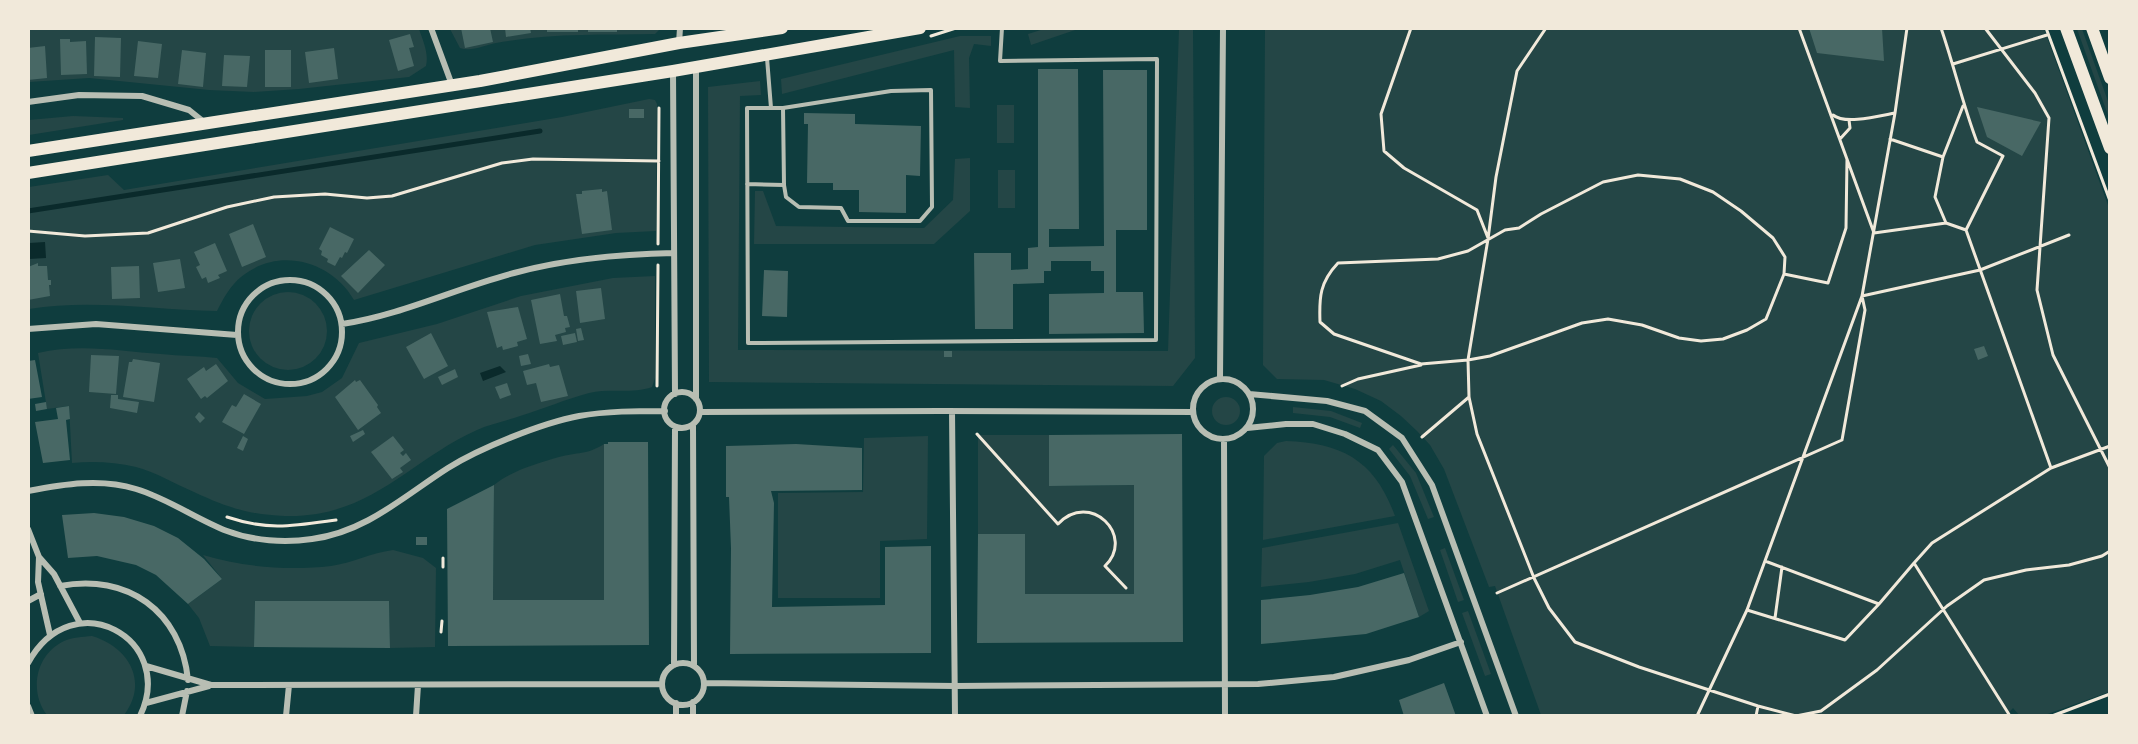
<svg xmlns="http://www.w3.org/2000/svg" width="2138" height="744" font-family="Poppins,sans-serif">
<rect width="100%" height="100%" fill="#0f3d3e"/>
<!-- green -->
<path fill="#244646" d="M29,29H419C423,41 429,53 426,66L409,77L299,89L254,92L209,90L89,78L29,82Z
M450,29H660L655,34C602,35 549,33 496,43C484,45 472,52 460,48Z
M1044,29V28L1078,29L1031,45L1028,34Z
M1179,29H1193L1195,358L1173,386L709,382L708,87L760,81L761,95L740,96L738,350L1168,351Z
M1265,29H2044L2109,208V692L2042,716L2019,715L2013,708L2006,716L1541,715L1495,586L1489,587L1444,469L1430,445L1417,431L1401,416L1381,401L1355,389L1324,380L1277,379L1263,365Z
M2077,29H2082L2109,104V118Z
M960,36H991V46L974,44L969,58L970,108L955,107L954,50L782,94L781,79Z
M649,99L655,100L657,104L656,231L616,233L535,245L354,300C331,261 279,246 241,277C230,286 223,299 217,311C154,310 91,299 29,309V187L108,175L124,190L562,117Z
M997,105H1014V143H997Z
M73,116L123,118V120L29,135V120Z
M970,158V211L934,244H754L755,191H763L776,226L924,228L953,200L955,159Z
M998,170H1015V208H998Z
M655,276V378L652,387C633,394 609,388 589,393C566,399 543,409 520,416C506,421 490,424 477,430C408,461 371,518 285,516C250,515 226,507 194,492C175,484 156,472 136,467C115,462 93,461 72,463L69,406L47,409L38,353C79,343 120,351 161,354C180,356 199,356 217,358L238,383L265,399L307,396L322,392L342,378L359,343L437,324L521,296L613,278Z
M249 331a39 39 0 1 1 78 0a39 39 0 1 1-78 0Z
M1212 411a14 14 0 1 1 28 0a14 14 0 1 1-28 0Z
M1293,407L1331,411L1362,423L1360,428L1330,417L1293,413Z
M978,435H1049V486L1134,485V594H1025L978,534Z
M928,436L927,539L880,541V598H778V493L863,492L864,438Z
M1286,441C1343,443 1375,461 1395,516L1263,540L1264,456L1277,443Z
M604,444V600H493L494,485C511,471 538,463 559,457C577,452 587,455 604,444Z
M1393,445L1416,473L1434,517L1428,519L1410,476L1389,449Z
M1398,523L1429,611L1419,617L1400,560L1355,574L1309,582L1261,587L1262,548Z
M1445,548L1464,600L1458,602L1440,550Z
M393,550L423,558L436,568L435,647L390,648L389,601H255L254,647L210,646L199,618L188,604L222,579L203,555C243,567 288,571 331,566C352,563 371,553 393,550Z
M1468,611L1491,674L1485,676L1462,613Z
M92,636C129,647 149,682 124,715H47C29,692 35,655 64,641C73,637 82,637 92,636Z"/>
<!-- water -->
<path fill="#0a2a2b" d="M45,242L46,258L29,259V243Z
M500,366L506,372L483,381L480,373Z"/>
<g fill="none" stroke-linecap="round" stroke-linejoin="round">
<!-- stream -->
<path stroke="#0a2a2b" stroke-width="5" d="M28,211L540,131"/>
</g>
<!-- building -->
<path fill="#486865" d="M461,28H490L493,42L465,48Z
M505,28H530L531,33L506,37Z
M547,28H578V32H547Z
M588,28H617V32H588Z
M1809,28H1882L1884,61L1817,53Z
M410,34L414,47L409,48L414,66L398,71L389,40Z
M95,37L121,38L120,77L94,76Z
M60,39H70V42L86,41L87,74L61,75Z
M138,41L162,44L158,78L134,76Z
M45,46L47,78L28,80V48Z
M334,48L338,79L309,83L305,52Z
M182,50L206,53L203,87L178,84Z
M265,50H291V87H265Z
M224,55L250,56L247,87L222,86Z
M1038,69H1078L1079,229H1049V247L1104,246L1103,70H1147V230H1116V292H1143L1144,333L1049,334V294L1104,293V271H1091V261H1051V271H1044V283L1013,284V329H975L974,253H1011V270L1028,269V248L1038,247Z
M1977,107L2041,122L2022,156L1987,137Z
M629,109H644V118H629Z
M804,113L855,114V124L921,126L920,176L906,175V213L859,212V190H833V183H807L808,124H804Z
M602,189V192L607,191L612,230L582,234L576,194H582V191Z
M253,224L266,257L242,267L229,234Z
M330,227L354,239L347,253L345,252L342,258L340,257L335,266L327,262L328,259L321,255L322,251L319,249Z
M215,243L227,271L218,275L220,278L208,283L206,277L202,279L196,267L200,265L194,252Z
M369,250L385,265L358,293L341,276Z
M180,259L185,288L158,292L153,263Z
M38,263V266H47L48,280H51V285H49L50,296L28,300V267Z
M139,266L140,298L112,299L111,267Z
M764,270L788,271L787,317L762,316Z
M601,288L605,319L580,323L576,291Z
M560,294L564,316H567L570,327L565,328L566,332L555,335L557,341L540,344L531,300Z
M518,307L527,339L517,342L518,346L503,350L502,346L497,348L487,312Z
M581,328L584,340L578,341L576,329Z
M431,333L448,366L424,379L406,347Z
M575,333L577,342L563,345L561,336Z
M1984,346L1988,356L1978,360L1974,349Z
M944,351H952V357H944Z
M528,354L531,364L521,366L519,356Z
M91,355L119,356L116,394L89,392Z
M133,359L160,363L154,402L123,397L129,362H132Z
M35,360L42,397L28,399V361Z
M216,364L228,381L207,398L205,396L201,399L187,379L204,367L206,371Z
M549,364L550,367L559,365L568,396L541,402L536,383L527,385L523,371Z
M455,369L458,377L442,385L438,377Z
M355,380L356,382L360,380L378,405L377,407L381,413L358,430L335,397Z
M507,383L511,395L500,399L495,387Z
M244,394L261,404L244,434L222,422L232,405L236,407Z
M111,395H118V399L139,402L137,413L110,408Z
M46,402L47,409L36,411L35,404Z
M69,406L70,419L66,420L70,460L43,463L35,422L58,419L56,408Z
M199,412L205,418L200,423L195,417Z
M363,430L365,434L353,442L350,436Z
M1182,434L1183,642L977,643L978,534H1025V594H1134V485L1049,486V435Z
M243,436L248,439L243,451L237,448Z
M393,436L404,450L400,453L403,456L406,453L411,460L400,468L403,472L392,479L371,452Z
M608,442H648L649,645L448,646L447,509L494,485L493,600H604V444H608Z
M796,444L862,448V490L771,491L774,503L772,607L885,605V547L931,546V653L730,654L731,548L729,497H726V446Z
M94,513L124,517L154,526L178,538L204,559L222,579L188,604L156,575L136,565L97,556L68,558L62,515Z
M416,537H427V545H416Z
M1404,573L1419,617L1366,634L1261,644V600L1310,595L1358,587Z
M255,601H389L390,648L254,647Z
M1444,683L1456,716H1404L1399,700Z"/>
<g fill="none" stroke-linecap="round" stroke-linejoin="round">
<!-- path -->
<path stroke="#f1e9da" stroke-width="3" d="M1411,28L1381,114L1384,151L1404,168L1477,210L1488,238
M1546,28L1517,71L1496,177L1488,239L1468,360L1469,397L1477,434L1534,578L1549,608L1575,642L1639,667L1758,706L1796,716
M1799,28L1874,233L1946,223L1935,197L1943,157L1890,139
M1941,28C1954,66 1963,105 1977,142L2003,156L1966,230L1946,223
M1985,28L2035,93L2049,118L2037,290L2053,355L2110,468
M2046,28L2110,201
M931,36L956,28
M1953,64L2047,35
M1833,115C1845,125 1879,116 1895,113
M1840,139L1850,128L1849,120
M1943,157L1963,106
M1638,175L1680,179L1713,192L1741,211L1773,238L1785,257L1784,274L1766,319L1747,330L1723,339L1701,341L1679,338L1642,325L1608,319L1582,323L1490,356L1468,360L1421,364L1334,334L1320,322C1319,297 1320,282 1338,263L1438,259L1468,251L1505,230L1519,228L1541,214L1603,182Z
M1966,230L2051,468
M28,231L85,236L148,233L227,207L274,197L325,194L367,198L392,196L502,163L533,159L659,161
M658,244L659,108
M1784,274L1828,283L1846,228L1847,159
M657,386L658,265
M1342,386L1358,379L1421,365
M977,434L1058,524C1090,490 1136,536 1105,566L1126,588
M1422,437L1469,397
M227,517C269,531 293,526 336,520
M1765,561L1879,604L1914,563
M443,567V558
M1497,593L1842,440L1865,310L1862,296L1980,270L2069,235
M1747,610L1845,640L1879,604
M1775,618L1782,567
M441,632L442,621
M1697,716L1747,610L1862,296L1895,113L1907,28
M1756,716L1758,706
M1796,716L1821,711L1877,670L1947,606L1984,580L2026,570L2069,565L2102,556L2110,551
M2010,716L1914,563L1932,543L2051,468L2110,446
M2052,716L2110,694"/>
<!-- service -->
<path stroke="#b8beb3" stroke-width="4" d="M767,58L771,108
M783,108L784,185
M747,184L784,185L786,197L799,207L841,208L848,221H920L932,207L931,90L891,91L783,108H747L748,343L1156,340L1157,59L1000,61L1002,28"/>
<!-- minor -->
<path stroke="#b8beb3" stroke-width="6" d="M431,28L452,85
M679,43L680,28
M696,67V399
M673,71L675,394
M28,102L79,95L142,96L189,110L204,122
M238 332a52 52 0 1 1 104 0a52 52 0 1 1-104 0Z
M342,324C402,315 456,288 514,273C566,259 620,254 674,253
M28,329L96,324L237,335
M1193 409a30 30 0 1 1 60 0a30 30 0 1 1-60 0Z
M1220,379L1223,28
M664 410a18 18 0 1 1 36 0a18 18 0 1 1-36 0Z
M1249,394L1327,401L1365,411L1402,438L1432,485L1516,716
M952,411L955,716
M700,412L940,411L1193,412
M693,425L694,666
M1247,428L1286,424H1313L1345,434L1378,450L1402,482L1487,716
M1224,440L1225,716
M28,491C64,484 101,478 136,489C169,499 196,519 227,531C253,541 285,543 312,539C366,532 404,496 448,468C480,448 542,423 579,416C607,411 636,411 665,411
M28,529L39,557L54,574L80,623
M39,557L38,582L50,635
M60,586C127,573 181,611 188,680
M28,601L41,594
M28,663C73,581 177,639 140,716
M662 684a21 21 0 1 1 42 0a21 21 0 1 1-42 0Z
M674,665L675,427
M146,666L211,685L662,684
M704,683L955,686L1258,684L1334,677L1409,660L1461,642
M146,703L209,686
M28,706L32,716
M182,716L187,691
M286,716L289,685
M416,716L418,685
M676,716V703
M693,716V702"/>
<!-- primary -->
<path stroke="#f1e9da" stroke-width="12" d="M2066,28L2110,148
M2092,28L2110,78
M28,151L480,81L679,43L782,28
M28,173L673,71L920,28"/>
</g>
<!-- border -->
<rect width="2138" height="744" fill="none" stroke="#f1e9da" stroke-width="60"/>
</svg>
